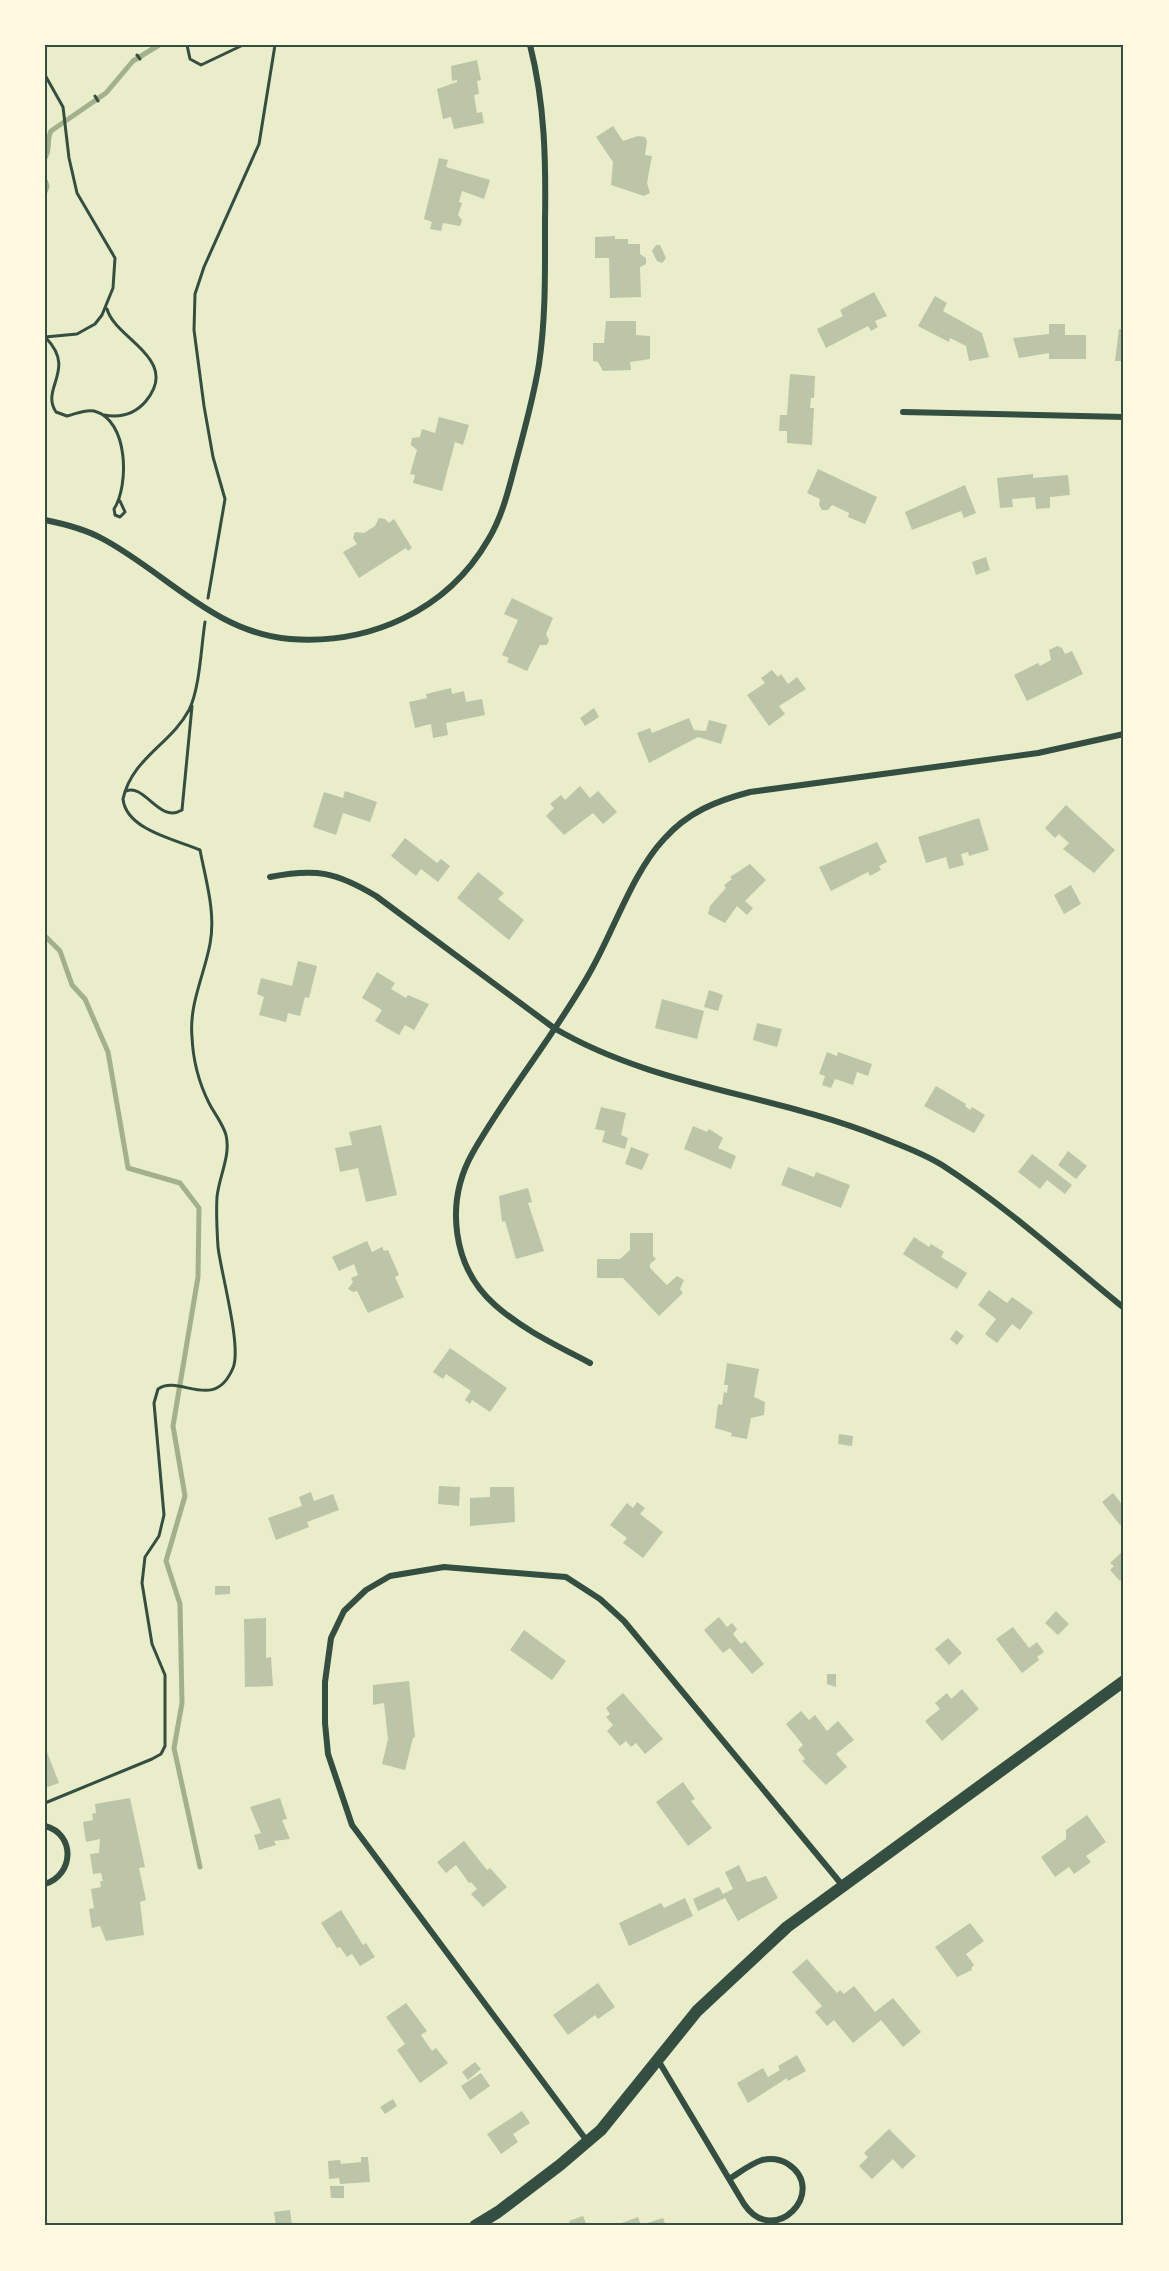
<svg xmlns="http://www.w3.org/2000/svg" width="1169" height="2271" font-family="'Noto Serif',serif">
<rect width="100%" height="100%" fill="#e9edc9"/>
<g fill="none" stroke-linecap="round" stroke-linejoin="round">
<!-- stream -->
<path stroke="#a3b18a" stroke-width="5" d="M45,158C51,148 46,140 51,131L106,93L133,61L159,45
M45,180L47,186L45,192
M45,936L60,951L72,985L85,999L108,1052L128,1168L180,1183L199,1208L198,1277L173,1426L185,1496L166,1561L180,1604L182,1703L174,1748L200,1867"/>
</g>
<!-- building -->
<path fill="#bcc5a7" d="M477,60L481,80L477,81L479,94L474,95L477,113L482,112L484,123L454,129L451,117L443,119L437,89L457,82V80L452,81L451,66Z
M613,126L623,141L638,136L645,137L647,141L645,155L652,156L647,183L650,193L644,196L611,185L613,162L596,137Z
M439,158L448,160L446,167L490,180L484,199L462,191L459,202L462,203L458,215L462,220L460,226L443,223L441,231L430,229L432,222L424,219Z
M615,236V239H628V244H640V254L646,258V264L640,267L641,297L610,298L609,258H595V237Z
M656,245H660L666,258L662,263L657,261L652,251Z
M874,292L887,316L875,321L878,327L871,331L868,326L826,348L817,329L843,316L840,310Z
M935,296L947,303L943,311L982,333L989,357L969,361L966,346L950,338L949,342L918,326Z
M606,321H636V335L650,336V359L630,362L631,370L603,371L598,362L593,361V343H604Z
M1049,324H1065V335H1086V359H1049V353L1019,358L1013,338L1049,334Z
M1119,329H1124V361H1115Z
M790,374L815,376L814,398H811L810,408H814L812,445L787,443V431H779L780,415H787Z
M439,417L469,425L463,445L455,442L442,491L413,483L415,475L410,474L417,450L411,445L412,438L420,437L422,429L435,433Z
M818,469L877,497L865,524L848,517L849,513L832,505L828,510H822L819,505L820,499L807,493Z
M1033,474V478L1068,475L1070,495L1050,497V508L1036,509L1035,497L1012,499L1013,507L1000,508L997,478Z
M965,485L976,513L964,518L961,511L912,530L905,512Z
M379,518L385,519L389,523L394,519L412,548L408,551L406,548L359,578L343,552L357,544L353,538L355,532L364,533L375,526Z
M986,557L990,570L976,575L972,562Z
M512,598L553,618L546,634L549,640L547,645H540L527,671L507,662L509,658L502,655L518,620L504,614Z
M1057,646L1062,648L1065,654L1072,651L1083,674L1027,701L1014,675L1038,663L1040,666L1051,660L1049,650Z
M772,670L778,677L781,674L788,684L797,677L806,689L779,706L785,714L769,726L747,695L765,683L761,678Z
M451,688L452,694L464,691L466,702L482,699L485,715L446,723L448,735L433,738L431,724L415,728L409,702L427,698L426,694Z
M594,708L599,717L585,726L580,718Z
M689,718L694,730L706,731L709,720L727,725L721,744L698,737L649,763L637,733L650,728L652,733Z
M580,786L590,798L598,791L617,812L603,824L593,813L564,835L546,816L554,808L550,804L561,795L565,800Z
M345,791L377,802L370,822L343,813L336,835L313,827L324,792L343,798Z
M1066,805L1115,850L1094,873L1063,849L1069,843L1059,834L1055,838L1045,828Z
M979,818L989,850L969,856L968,852L961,854L964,865L949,869L946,857L926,863L918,837Z
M405,838L437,863L441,859L450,866L438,882L421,869L416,876L391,856Z
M877,842L887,862L879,866L881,870L870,876L868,872L831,891L819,867Z
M750,864L766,880L745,901L753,908L747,915L737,906L725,923L708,914L710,906L726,888L724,885L732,879L730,877Z
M478,872L504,893L498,899L524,920L509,940L457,898Z
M1071,885L1081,904L1064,914L1054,895Z
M298,961L317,966L309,998L305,997L300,1016L288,1013L286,1022L259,1015L264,997L257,994L261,978L292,986Z
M377,972L395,983L391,989L406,998L408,995L429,1004L414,1030L405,1025L399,1035L375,1021L382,1010L362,998Z
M709,990L723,995L718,1011L704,1007Z
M662,999L704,1011L697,1039L655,1028Z
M757,1023L782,1029L777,1047L753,1040Z
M827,1052L837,1056L838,1052L872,1064L868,1076L857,1072L853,1085L835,1079L831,1088L822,1085L825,1076L819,1074Z
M936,1086L966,1104L965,1106L970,1110L972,1107L985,1115L974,1133L924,1106Z
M601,1107L626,1113L621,1135L628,1138L625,1149L602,1142L605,1131L595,1129Z
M381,1125L397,1195L366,1202L358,1168L340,1172L335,1148L352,1145L349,1132Z
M693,1126L707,1132L709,1129L723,1138L718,1148L736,1156L731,1169L684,1149Z
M631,1147L649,1154L642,1170L625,1164Z
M1068,1151L1087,1166L1076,1179L1058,1165Z
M1032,1154L1072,1185L1065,1194L1047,1180L1040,1189L1018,1172Z
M788,1167L814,1177L816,1172L850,1185L841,1208L781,1185Z
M528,1188L532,1202L528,1203L544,1251L516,1259L505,1221L502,1222L499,1196Z
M630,1233H653V1256L656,1259L650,1264V1268L667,1285L677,1276L684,1280L680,1289L683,1293L659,1316L623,1278H597V1259H620L630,1250Z
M914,1237L929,1247L931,1244L944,1252L941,1257L967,1273L957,1289L903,1254Z
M367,1241L372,1252L382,1247L384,1251L388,1250L399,1275L395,1277L404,1297L368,1313L357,1291L353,1292L348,1289L353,1282L351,1278L358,1275L354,1264L339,1271L332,1257Z
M989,1290L1007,1303L1012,1297L1033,1312L1020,1330L1012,1324L997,1343L985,1334L996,1319L978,1305Z
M956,1330L964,1336L957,1345L950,1339Z
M450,1348L507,1388L490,1412L472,1400L470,1404L465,1400L471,1391L446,1374L443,1379L433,1372Z
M727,1363L759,1369L754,1397L765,1402L764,1415L751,1418L747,1439L731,1436L732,1433L715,1428L718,1404L722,1405L724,1392L727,1393L728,1385H724Z
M839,1434L853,1436L852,1446L838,1444Z
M439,1486L460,1487L459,1506L438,1504Z
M490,1487H514L515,1522L470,1526V1498L490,1497Z
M311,1492L314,1501L333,1494L339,1510L307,1522L309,1527L276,1540L268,1518L302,1506L299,1497Z
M1113,1493L1124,1507V1522L1120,1525L1102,1502Z
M637,1502L645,1508L640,1514L663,1532L643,1558L623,1543L627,1538L610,1525L627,1503L633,1508Z
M1124,1550V1577L1120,1581L1110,1570L1114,1566L1110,1563Z
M215,1586H230V1594L215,1595Z
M1056,1611L1069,1624L1058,1635L1045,1623Z
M719,1617L727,1627L732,1623L737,1629L733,1634L741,1644L745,1641L764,1664L752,1674L730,1648L723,1653L704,1630Z
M266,1618V1658L271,1657L273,1686L245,1687L244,1619Z
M1013,1627L1029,1648L1037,1642L1044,1652L1037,1657L1039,1660L1022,1673L996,1639Z
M524,1630L566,1661L552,1680L510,1650Z
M948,1638L962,1653L949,1665L935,1649Z
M827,1674H836V1687L827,1684Z
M409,1681L415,1737L413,1738L405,1770L382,1764L388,1739L384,1703L373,1705V1685Z
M962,1689L979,1709L942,1741L925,1721L940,1709L935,1703L947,1693L951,1699Z
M623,1693L663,1739L645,1754L636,1743L631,1747L626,1741L620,1746L607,1731L613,1725L606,1717L610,1714L606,1708Z
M801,1711L809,1720L815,1715L827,1731L838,1721L854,1740L836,1754L847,1767L826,1785L802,1761L805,1759L798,1750L803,1745L786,1724Z
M45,1752H47L59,1783L45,1788Z
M683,1782L695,1799L691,1801L712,1828L688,1846L656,1802Z
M130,1798L145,1867L139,1868L146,1900L140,1902L144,1935L106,1941L100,1926L92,1928L89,1909L94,1908L91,1889L101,1887L100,1881H103L101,1873L93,1874L90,1854L99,1853L100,1839L86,1842L83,1822L93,1820L92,1814L96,1813L95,1804Z
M280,1798L287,1819L282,1820L290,1839L274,1841L276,1845L259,1850L254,1835L261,1833L250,1807Z
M1087,1815L1106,1842L1086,1856L1091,1862L1074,1874L1069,1867L1055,1877L1041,1857L1066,1839V1830Z
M464,1841L487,1870L490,1868L507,1887L483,1907L471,1894L477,1889L471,1882L469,1883L456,1865L446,1873L437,1862Z
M739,1865L747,1882L766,1876L778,1898L738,1921L725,1898L698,1911L693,1899L719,1887L723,1894L733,1889L725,1872Z
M685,1898L693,1916L629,1946L619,1923L661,1903L664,1908Z
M341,1910L363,1945L366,1943L375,1957L360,1966L352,1954L347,1957L340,1947L337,1948L321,1923Z
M970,1923L984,1941L966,1954L974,1965L971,1968L972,1970L957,1977L935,1947Z
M807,1959L837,1993L840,1990L844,1994L854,1986L875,2012L893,1998L921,2032L903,2047L881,2020L853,2043L834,2020L827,2026L815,2012L822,2006L792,1972Z
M598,1983L615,2007L598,2019L595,2015L568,2035L553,2015Z
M406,2003L427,2031L421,2035L432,2051L436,2048L448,2063L420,2083L397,2050L405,2044L386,2017Z
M797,2055L806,2071L788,2081L787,2078L748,2103L737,2083L763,2068L768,2077L780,2070L778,2066Z
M475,2062L481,2069L468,2080L462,2072Z
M481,2073L490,2086L470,2100L461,2086Z
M393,2099L397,2106L385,2114L380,2107Z
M522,2111L530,2123L513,2134L518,2142L501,2154L487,2134Z
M889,2129L916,2156L902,2169L893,2159L872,2179L859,2166L868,2157L864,2153Z
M361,2157H368L370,2182L340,2184L339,2178L329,2179L328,2161L340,2160L341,2164L361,2162Z
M330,2186H344V2198H331Z
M290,2210L292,2226H276L274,2212Z
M583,2216L587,2226H571L569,2221Z
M638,2217L641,2225L663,2218L666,2226H614Z"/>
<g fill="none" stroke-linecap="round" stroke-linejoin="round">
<!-- path -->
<path stroke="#344e41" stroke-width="3" d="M187,45L190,59L201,65L243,45
M137,55L140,59
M45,75L63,107L69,158L77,193L115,258L113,288L102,315L95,324L77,334L45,337
M95,96L98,101
M46,338C77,370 40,388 56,412L67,416C76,414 85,409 94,411C129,420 129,486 114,509L115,515L120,517L125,512L120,501
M104,415C120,418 135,414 146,401C181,359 115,339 107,309
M208,598L225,499L213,457L204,406L194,330L195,294L204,267L259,144L275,45
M126,791C145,783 159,824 182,810L192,706
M45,1803L152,1759L161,1754L165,1746V1675L152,1644L142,1583L145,1557L159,1536L164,1515L154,1403L158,1389C180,1374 214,1413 233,1368C242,1347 221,1273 218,1247C217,1231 216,1213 217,1197C219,1176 231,1156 226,1135C223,1124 214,1113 209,1103C199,1083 193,1060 192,1037C189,1004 204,976 210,944C216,913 206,881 200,850C177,840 126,830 123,799C132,758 171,744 189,710C200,688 201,647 205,622"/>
<!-- minor -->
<path stroke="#344e41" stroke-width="6" d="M903,412L1124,417
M45,520C65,524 85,529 103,539C165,572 215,633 290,639C369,645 447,611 488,540C504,514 510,483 518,454C526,424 534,395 539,364C546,317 545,269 545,222C546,161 545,104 530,45
M270,877C316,868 336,872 376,896L554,1028C654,1087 773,1094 880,1137C900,1145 923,1153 942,1165C1006,1206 1065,1260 1124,1308
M590,1363C558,1346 523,1330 495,1305C452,1267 445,1203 472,1154C507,1092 554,1036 589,974C613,933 632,873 664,839C688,812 716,801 750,792L1038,753L1124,734
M45,1826C76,1834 74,1875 45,1884
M658,2060L744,2204C774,2249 829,2191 788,2164C780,2159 771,2158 762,2160C750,2164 739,2173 729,2179
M587,2141L352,1825L328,1754L325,1723V1682L331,1638L344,1611L366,1590L390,1576L444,1567L566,1577L600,1599L624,1621L843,1886"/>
<!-- secondary -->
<path stroke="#344e41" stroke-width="12" d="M475,2226L498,2212L560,2165L601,2130L697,2011L787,1927L1124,1681"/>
</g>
<!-- border -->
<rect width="1169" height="2271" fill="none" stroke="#fefae0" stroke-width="93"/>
<rect x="46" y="46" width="1076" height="2178" fill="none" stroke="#344e41" stroke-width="2"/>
</svg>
